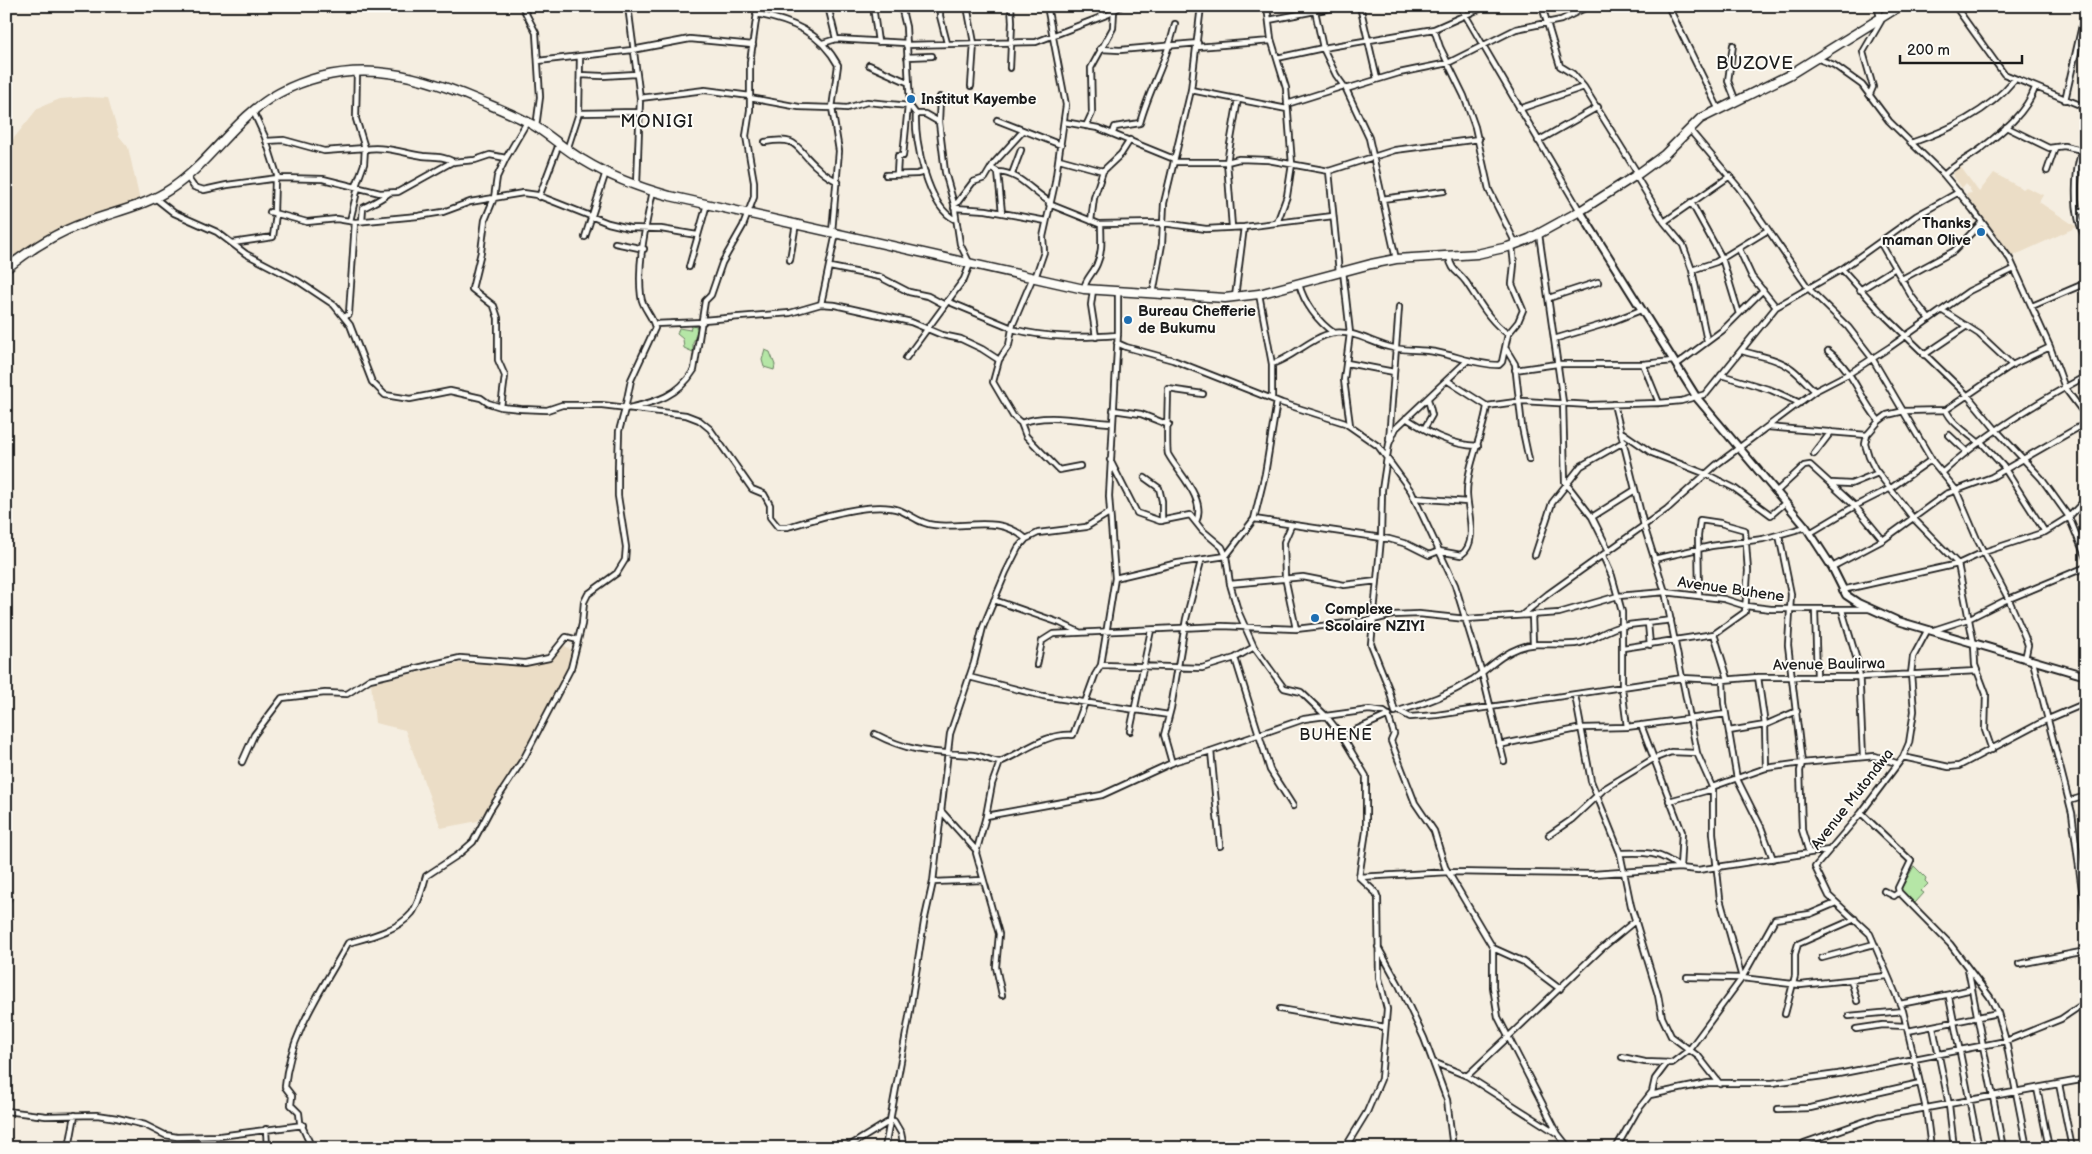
<svg xmlns="http://www.w3.org/2000/svg" width="2092" height="1154" font-family="'Balsamiq Sans',sans-serif">
<rect width="100%" height="100%" fill="#f5eee1"/>
<filter id="ink" filterUnits="userSpaceOnUse"><feTurbulence type="fractalNoise" baseFrequency=".02" numOctaves="2"/><feDisplacementMap in="SourceGraphic" scale="10" xChannelSelector="R" yChannelSelector="G"/><feConvolveMatrix kernelMatrix="1 2 1 2 8 2 1 2 1" color-interpolation-filters="sRGB"/></filter>
<g filter="url(#ink)">
<!-- built -->
<path fill="#ebddc6" d="M86,97L108,98L119,136L128,147L140,201L51,234L6,261V148L38,108L60,99Z
M1960,166L1979,192L1994,173L2023,189L2026,187L2043,195L2039,202L2077,227L2013,256L1966,194L1972,193L1966,183L1962,188L1952,174Z
M564,645L572,651L568,669L523,753L500,791L478,821L441,828L405,730L375,723L371,683L460,663L525,665L549,661Z"/>
<!-- green -->
<path fill="#b5e6a6" stroke="#688161" d="M692,325L698,328L693,343V352L684,348L683,339L677,334L679,328L690,330Z
M765,350L770,352L775,365L774,370L764,367L762,360Z
M1914,866L1926,878L1925,881L1928,884L1921,891L1924,893L1915,903L1900,891Z"/>
<g fill="none" stroke-linecap="round" stroke-linejoin="round">
<!-- minor casing -->
<g stroke="#1c1c1c" stroke-width="8">
<path id="minor" d="M522,6L536,33L540,97L536,127
M628,6L640,98L637,185
M828,6L836,39
M873,6L878,42
M901,6L906,27L910,106
M940,6V16L947,43
M967,6L974,43L971,86
M1100,6L1102,16
M1267,6L1271,39L1286,88L1292,164L1287,196L1277,223
M1314,6L1323,48L1336,75L1346,89L1369,138L1396,259
M1360,6L1377,79
M1460,6L1580,211
M1542,6L1560,66L1573,74L1584,87L1638,174
M1668,6L1718,108
M1955,6L2004,74L2080,105L2086,115
M756,14C792,21 820,32 838,65L832,108L839,151L832,232
M1269,20L1341,6
M1434,29L1440,47L1464,96L1475,127L1489,190L1516,244
M823,43L836,39L906,43
M906,45L1036,42L1109,14L1121,6
M1733,45L1728,81L1735,99
M1197,47L1271,41
M1100,49L1120,50L1198,43
M907,57L932,56
M1277,58L1323,48L1434,29L1486,6
M1816,58L1834,65L1862,85L1889,121L1944,175L1973,210L2010,259L2050,347L2065,388L2086,416
M538,61L632,50L690,39L753,45
M869,65L907,82
M1010,68L1012,22L1011,6
M580,75L602,76L636,74
M1346,89L1399,73L1448,63L1516,29L1561,20L1589,6
M1191,90L1287,109
M1870,94L1873,87L1863,52L1881,21L1877,6
M640,98L705,90L750,96
M750,98L799,107L832,108
M2065,100L2086,8
M1287,104L1344,86
M832,107L847,108L867,102L910,106L916,114C914,141 928,208 956,220
M1519,109L1584,87
M253,111L265,137L278,178
M579,113L640,112
M916,114H925L939,122
M997,120L1061,145
M1064,122L1098,128L1174,159
M1086,126L1092,113L1091,68L1113,28L1114,10
M2006,127L2049,148L2064,146L2082,150
M1689,129L1739,188L1809,289L1848,327L1872,358L1933,462L1956,490L1977,539L2009,600L2025,637L2028,645L2025,659
M1113,133L1115,127L1140,123C1149,89 1168,59 1175,24
M266,141L284,140L324,151L365,148
M1538,141L1598,107
M765,142C801,136 794,148 818,168C823,174 831,178 838,182
M1911,143C1949,130 1988,112 2014,80
M2086,143C2073,165 2072,216 2086,238
M365,149C387,146 402,153 423,156C434,157 444,156 454,162
M567,150L579,113L580,56
M1059,159L1103,171L1121,154L1130,140
M1174,162H1227L1239,159L1268,160L1329,171L1395,150L1479,139
M991,168L998,172L1002,213
M1329,171L1339,272
M2047,171L2055,148
M998,172C1020,173 1031,191 1050,202
M897,174L898,156H903L908,106
M1012,174L1021,150
M886,175L917,174L925,172
M1944,175C1955,164 1969,158 1982,148C2002,132 2026,113 2035,88
M1636,176L1664,222L1683,245L1692,270L1707,341
M187,177L194,187L204,190L227,185L278,178L323,179L380,193L398,192L452,162L475,160L490,155L506,158L527,122
M356,186L364,164L365,148L356,119L357,71
M539,197L559,144
M155,198L174,213L217,232L246,254L298,281L334,305L350,325L372,382L385,395L410,399L450,391L481,398L488,403L501,407L521,409L547,410L562,405H602L686,415L699,420L710,429L752,489L764,494L770,505V517L778,527H788C814,519 873,500 899,510C912,515 920,524 934,525C965,529 999,514 1026,539
M1382,199L1444,191
M1691,202L1722,258L1739,314
M954,204L957,203L973,182L985,178L994,163L1023,131
M1049,204L1099,224L1163,223L1206,229L1244,227L1333,216
M954,208L986,210L1046,221
M270,212L307,222L337,219L355,222L418,216L443,212L470,202L523,193L537,195L608,223L629,228L661,229L697,235
M2078,212L2086,210
M274,213L275,179
M350,221L358,187
M362,221L363,208C372,203 380,200 389,193
M1091,221L1094,198L1103,171
M1664,222L1730,176
M1232,227L1227,162L1238,99
M1539,234L1563,402L1565,482L1592,517L1609,551
M585,237L606,172
M1880,242L1912,297L1929,319
M232,243L273,237L276,214
M615,243L644,249
M1739,249L1752,277L1776,307
M1449,257C1452,272 1458,271 1466,282C1479,301 1489,321 1508,334
M790,260L796,223
M689,267L707,204
M830,267L880,277L909,292L928,296L945,305
M1842,269L1881,312L1968,396L1997,431L2041,478L2069,517L2086,558
M1692,270L1716,262L1768,230
M1343,271L1350,333L1344,380L1350,425
M1033,277L1013,324L1009,345L999,360L993,382L1013,416L1021,423L1026,436L1059,470L1080,466
M1035,278L1044,252L1043,237L1055,183L1066,105L1047,6
M1902,279L1954,251L1982,222
M1299,284C1304,303 1318,322 1334,333
M1084,289C1085,279 1093,274 1097,264C1103,251 1101,238 1101,224
M1093,290L1091,305L1096,337
M1860,290L1895,268
M1153,294L1162,244L1164,203L1191,90L1201,6
M1259,294L1272,364V399
M1235,297L1244,227
M1549,298L1598,282
M947,301L1012,328
M821,304L836,233
M2032,306L2086,283
M1943,311L1979,334L2012,365
M345,317L349,314L355,222
M703,320L790,313L821,304L835,305L911,322L942,335L961,339L982,349L999,360
M654,324L703,322
M1012,329C1047,338 1081,338 1118,335
M1554,339L1608,323L1641,310
M1117,343L1126,347L1173,360L1282,403L1345,423L1378,446L1411,491L1455,585L1482,673L1504,761
M1506,349L1515,364L1522,427L1529,460
M1742,351C1758,356 1778,358 1792,369C1800,375 1807,384 1815,391
M1828,351C1852,369 1860,398 1879,421
M1924,355L1967,326
M906,358L964,279L970,264L960,244L954,204L945,172L939,122L940,97
M1347,363L1394,372
M1272,364C1294,357 1311,337 1333,333C1353,330 1370,342 1389,347C1404,351 1420,349 1435,352C1457,356 1477,365 1499,365L1502,362L1508,334L1518,322L1523,310L1512,284L1514,264L1512,246
M1643,364L1659,403
M1676,365L1723,330L1763,290
M1515,370L1557,364H1643L1673,361
M1721,375L1771,390L1800,403
M1448,381L1487,406L1523,401L1590,405L1659,403L1681,401L1706,394L1776,307L1842,269L1916,216L1959,192
M1614,404L1644,526L1665,592L1697,753L1713,789V833L1720,899L1742,978
M501,407L505,376L498,360V318L494,306L472,289L481,252L485,220L494,198L497,177L506,158
M625,409L631,380L655,328C653,316 642,308 641,296C637,262 646,224 653,191
M1113,410L1141,414L1169,425
M1946,410C1952,424 1968,433 1979,443
M1406,418C1430,433 1449,445 1478,446
M1021,423C1048,412 1083,422 1112,423
M1767,427L1867,435
M1424,429L1432,415L1428,399
M1623,433L1652,453L1706,474L1734,488L1771,515L1785,503
M1949,435L1966,451
M1389,440L1399,307
M1981,442L2003,466L2045,532
M1814,454L1831,432
M1110,460L1137,513L1160,521L1190,515L1202,530L1222,547L1226,556L1230,584L1238,611L1254,647L1284,688L1301,692L1326,716L1342,736L1366,776V831L1359,877L1376,893L1378,898L1379,978L1387,1009L1381,1079L1367,1112L1345,1148
M1943,472C1985,434 2036,403 2086,376
M1145,478L1159,488L1162,501V521
M1832,483L1851,484L1878,473
M1776,492L1804,466L1810,465L1855,506L1883,540
M1415,498L1467,502
M1592,517L1635,490
M1254,519L1389,539L1407,544L1429,555L1439,551L1461,555C1479,543 1467,511 1467,493C1467,465 1483,435 1487,406
M1196,522C1207,499 1178,473 1168,454C1166,449 1168,399 1168,389L1203,394
M1291,526L1284,542L1285,577L1296,629
M1810,533L1855,506L1891,488L1928,462H1933
M1779,535L1791,594L1788,645L1802,763L1800,771L1802,830L1809,853
M1535,555L1552,503L1581,466L1625,441
M1603,556L1612,576L1622,612V688L1627,727
M1654,559L1711,546L1763,539L1806,527
M1832,567L1883,540L1946,494L1992,477L2086,423
M1115,578L1178,563L1226,556L1254,519L1265,474L1277,401
M1230,584L1303,577L1344,585L1377,581
M1842,590L1958,564L1984,552L2045,532L2069,517L2086,499
M994,600L1060,623L1079,632
M1815,610L1817,677
M1842,610L1859,667L1863,757
M1522,615L1548,594L1667,509L1716,465L1815,391L1850,373L1890,347L1969,291L2014,269
M1532,615L1533,644
M1648,623L1650,645
M1934,630L1968,619L2004,601L2086,567
M1927,631L1913,657L1911,674L1914,711L1909,743L1903,757L1861,813L1815,867L1829,896L1870,934L1903,1011L1926,1109L1931,1148
M1714,634L1728,679
M1254,647L1235,658L1270,770L1293,806
M1623,648L1714,634L1745,612L1748,571L1745,530L1720,523L1700,520L1698,536L1699,595
M2033,662L2072,813L2086,921
M1037,665L1042,641L1053,634L1222,626L1296,629L1373,620L1393,615L1419,614L1466,619L1559,613L1618,596L1665,592L1724,599L1746,606L1771,609H1870
M1101,665L1202,668L1235,658
M969,677L1043,696L1169,715
M1758,677L1765,725L1766,768
M1723,680L1724,703L1737,779L1761,827L1773,859
M1575,695L1591,781L1620,853L1631,906L1658,995L1662,1017L1671,1036L1699,1057L1720,1084
M1398,711C1424,704 1448,695 1472,680C1488,669 1500,655 1519,648C1537,641 1556,646 1575,644C1592,642 1603,631 1618,627C1635,623 1653,623 1671,620
M1399,711L1410,717L1437,715L1682,678L1723,680L1758,677H1859L1977,671
M1395,712L1389,689L1371,644L1381,538L1382,490L1389,444L1396,428L1467,361
M1641,725L1682,832L1680,868
M1130,731L1151,630
M1729,731L1765,725L1797,711
M875,734C911,753 934,752 973,755C983,756 990,761 1000,762C1024,752 1045,733 1073,735L1095,675L1101,665L1115,578L1109,496L1118,332V293
M1342,736L1389,715
M1499,745L1582,728L1627,727L1726,714
M1992,750L1985,730L1986,694L1975,665L1974,645L1958,564L1913,518L1875,469L1869,457L1865,444L1867,435L1879,421L1887,415L1904,411L1946,410L2012,365L2050,347
M1211,751L1220,846
M1903,757L1949,767L1959,766L2046,720L2086,703
M242,762L254,735L282,698L325,693L347,694L370,679L460,658L525,663L549,658L566,637L578,640
M1172,763L1164,735L1171,708L1186,619L1201,561
M1712,787L1766,768L1802,763L1875,756L1896,763
M1669,801L1713,789
M2069,801L2086,796
M942,812L976,850
M1861,813L1911,861L1898,888L1899,892L1950,944L1990,997L1998,1013L2006,1041L2027,1148
M986,816L992,784L1000,762
M1549,835L1571,820L1604,789L1653,759L1671,752L1697,753
M1620,853C1644,852 1660,851 1680,868
M1359,877L1449,872L1593,874L1680,868L1698,870L1829,850
M933,882L983,880
M6,891L9,897L6,904
M1884,891L1894,896L1899,892
M1378,947L1399,985L1424,1038L1447,1100L1453,1148
M1493,948L1524,962L1560,989
M1822,958L1874,944
M2019,964L2086,951
M1968,969L2003,1148
M1687,977L1742,978L1800,985L1887,976
M1851,980L1857,1001
M1972,989L1951,994L1949,997L1979,1148
M1002,995L996,967L999,934L976,853L986,816L1102,795L1176,761L1211,751L1304,719L1369,710L1384,712L1388,715L1394,734L1391,741L1415,803L1434,831L1445,867L1493,948V987L1498,1017L1558,1134L1569,1148
M1900,1004L1951,994
M1280,1009L1385,1027
M1785,1014L1795,976V954L1798,944L1855,919
M1849,1016L1903,1011
M1933,1027L1949,1105L1954,1148
M1856,1029L1883,1025L1906,1026
M1908,1031L1998,1013
M1622,1057L1645,1062L1672,1063L1689,1050L1742,978L1775,919L1810,914L1836,903
M1433,1062L1467,1076L1601,949L1636,920
M1467,1076L1558,1134
M2082,1080L2086,1099
M2059,1084L2072,1148
M2037,1088L2049,1148
M1650,1095L1708,1083H1772L1838,1074L2006,1041L2061,1019L2086,1002
M1778,1109L1810,1108L1920,1083
M6,1111L46,1116L97,1115L117,1118L145,1125L165,1135L177,1137L220,1136L303,1125
M266,1129L267,1148
M1804,1143L1877,1117L2086,1079
M69,1148L75,1115
M312,1148L300,1122L299,1113L291,1105L292,1096L285,1087C289,1035 323,988 348,943C369,937 397,931 412,913C419,903 423,887 426,876L458,855L473,842L490,810L524,758L571,668L582,624L584,602L588,594L617,573L625,560L626,547L618,496V467L619,431L625,409C654,402 677,398 694,370L705,301L711,295L722,263L743,226L754,197V182L746,136L750,110V62L758,6
M846,1148L890,1121H894L901,1133L904,1148
M885,1148L909,1017L924,922L933,882L950,734L974,663L983,627L1006,572L1018,548L1026,539L1038,533L1086,527L1109,513
M1616,1148L1637,1111L1652,1092L1655,1079L1667,1063"/>
</g>
<!-- secondary casing -->
<g stroke="#1c1c1c" stroke-width="10">
<path id="secondary" d="M1580,211L1697,398L1806,527L1832,567L1846,595L1858,603L1898,621L2086,676"/>
</g>
<!-- trunk casing -->
<g stroke="#1c1c1c" stroke-width="11">
<path id="trunk" d="M6,269C29,250 56,233 84,223C113,212 146,206 172,188C211,162 236,116 279,93C347,57 411,71 478,100C497,108 516,115 533,125C551,136 565,150 583,160C609,176 640,188 670,196L1084,289L1225,298L1259,294L1371,264L1396,259L1477,254L1508,247L1529,239L1580,211L1638,174L1664,155L1700,119L1789,75L1900,6"/>
</g>
<!-- minor -->
<use href="#minor" stroke="#fdfcf7" stroke-width="4.5"/>
<!-- secondary -->
<use href="#secondary" stroke="#fdfcf7" stroke-width="6"/>
<!-- trunk -->
<use href="#trunk" stroke="#fdfcf7" stroke-width="8"/>
</g>
</g>
<!-- markers -->
<g fill="#1f6fb2" stroke="#fdfcf7" stroke-width="2">
<circle cx="911" cy="99" r="5"/>
<circle cx="1981" cy="232" r="5"/>
<circle cx="1128" cy="320" r="5"/>
<circle cx="1315" cy="618" r="5"/>
</g>
<g text-anchor="middle" stroke-width="4" stroke-linejoin="round" paint-order="stroke">
<!-- poi labels -->
<g font-size="15" font-weight="bold" fill="#1c1c1c" stroke="#fdfcf7" text-anchor="start">
<text x="921" y="104">Institut Kayembe</text>
<text x="1971" y="228" text-anchor="end">Thanks<tspan x="1971" dy="17">maman Olive</tspan></text>
<text x="1138" y="316">Bureau Chefferie<tspan x="1138" dy="17">de Bukumu</tspan></text>
<text x="1325" y="614">Complexe<tspan x="1325" dy="17">Scolaire NZIYI</tspan></text>
</g>
<!-- street labels -->
<g font-size="15" fill="#1c1c1c" stroke="#fdfcf7">
<text transform="translate(1731 589) rotate(8)" y="5">Avenue Buhene</text>
<text transform="translate(1829 664) rotate(-1)" y="5">Avenue Baulirwa</text>
<text transform="translate(1852 799) rotate(-52)" y="5">Avenue Mutondwa</text>
</g>
<!-- neighbourhood labels -->
<g font-size="16" letter-spacing="1" fill="#1c1c1c" stroke="#fdfcf7">
<text x="1336" y="740">BUHENE</text>
</g>
<!-- quarter labels -->
<g font-size="18" letter-spacing="1" fill="#1c1c1c" stroke="#fdfcf7">
<text x="1755" y="69">BUZOVE</text>
<text x="657" y="127">MONIGI</text>
</g>
</g>
<!-- margin -->
<rect width="2092" height="1154" fill="none" stroke="#fdfcf7" stroke-width="25"/>
<rect x="12" y="12" width="2067" height="1129" fill="none" stroke="#1c1c1c" stroke-width="2" filter="url(#ink)"/>
<!-- scale -->
<path d="M1900 55v8h122v-8" fill="none" stroke="#1c1c1c" stroke-width="2.5"/>
<text x="1907" y="55" font-size="15" fill="#1c1c1c" stroke="#fdfcf7" stroke-width="4" paint-order="stroke">200 m</text>
</svg>
